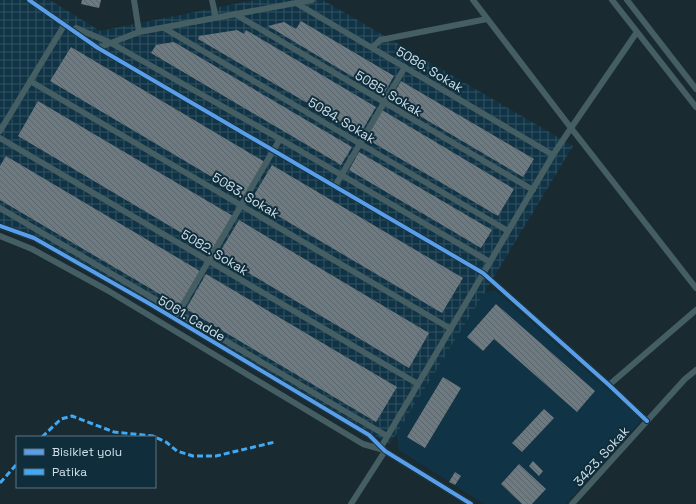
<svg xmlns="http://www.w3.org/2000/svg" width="696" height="504" font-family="'Space Grotesk',sans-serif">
<defs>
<pattern id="industrial-grid" width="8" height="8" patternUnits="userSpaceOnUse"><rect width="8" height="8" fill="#103445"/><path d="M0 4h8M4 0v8" fill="none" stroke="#325160"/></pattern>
<pattern id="building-back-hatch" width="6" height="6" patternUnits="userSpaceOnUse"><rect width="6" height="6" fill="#6e7a81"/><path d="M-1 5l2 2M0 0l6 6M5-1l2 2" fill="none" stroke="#5b6469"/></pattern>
</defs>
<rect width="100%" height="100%" fill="#192a31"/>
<!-- built -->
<path fill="#103445" d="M495,290L639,417V423L566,504H484L399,450L396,434L485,292Z"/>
<!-- industrial -->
<path fill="url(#industrial-grid)" d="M0,0H50L100,31L255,0H323L573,146L485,292L390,444L33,234L0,223Z"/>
<!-- building -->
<path fill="url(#building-back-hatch)" d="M82,0H101L99,8L81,4Z
M301,21L394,76L383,95L268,26L284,22L296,29Z
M237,30L244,34L246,30L376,107L360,134L198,39L199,36Z
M174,42L352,147L341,165L151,53L156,45Z
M71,47L265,162L244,196L50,81Z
M401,81L534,159L523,177L391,99Z
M38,101L233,216L212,251L18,136Z
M382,110L514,189L498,216L365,138Z
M359,152L492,230L481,248L349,170Z
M6,156L200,271L180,306L0,200V166Z
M272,165L463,278L442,313L251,200Z
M239,220L429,333L409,368L218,255Z
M206,274L397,387L376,422L186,309Z
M496,304L595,391L577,412L494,339L483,351L467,337Z
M443,377L461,388L425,448L407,437Z
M544,409L554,418L522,452L512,443Z
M533,461L543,471L539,476L529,466Z
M519,464L546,489L532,504H522L501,484Z
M455,472L461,476L455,485L449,482Z"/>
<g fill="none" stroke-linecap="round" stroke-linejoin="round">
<!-- minor -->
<path stroke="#455e63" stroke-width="6" d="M29,0L98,48L483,273L609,385L647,421
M134,0L139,32
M212,0L216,18
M612,0L696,107
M627,0L696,89
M296,3L553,155
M235,14L533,190
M76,28L111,43L280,139L490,262
M164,28L508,231
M637,32L571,128L696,288
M98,48L139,32L312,0
M372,48L380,40L487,19
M30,81L451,329
M0,131L65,24
M0,138L418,384
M335,186L405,67
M0,208L387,436
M0,226L34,238L150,304L369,435L385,451L471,504
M0,236L32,249L107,290L363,444L384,450
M177,315L280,139
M609,385L696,310
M381,447L553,155L571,128L473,0
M351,504L385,451
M572,504L685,379L696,370"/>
<!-- quiet -->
<path stroke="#3fa9f5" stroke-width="3" stroke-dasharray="6 3" stroke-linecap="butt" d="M42,437L61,419L72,416L114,432L153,436L166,442L177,451L193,456H216L275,442
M0,483L17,464"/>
<!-- cycleway casing -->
<g stroke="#0f2d3b" stroke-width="6">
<path id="cycleway" d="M29,0L98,48L483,273L609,385L647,421
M0,226L34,238L150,304L369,435L385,451L471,504"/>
</g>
<!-- cycleway -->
<use href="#cycleway" stroke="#5a9eea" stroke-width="4"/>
</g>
<g text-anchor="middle" stroke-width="4" stroke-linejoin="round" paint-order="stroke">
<!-- street labels -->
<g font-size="13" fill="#d0e0ea" stroke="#0f2d3b">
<text transform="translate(430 69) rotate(31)" y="5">5086. Sokak</text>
<text transform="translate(389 93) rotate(31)" y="5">5085. Sokak</text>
<text transform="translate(342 120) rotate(31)" y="5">5084. Sokak</text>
<text transform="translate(246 195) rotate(31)" y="5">5083. Sokak</text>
<text transform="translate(215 252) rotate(31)" y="5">5082. Sokak</text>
<text transform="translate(192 318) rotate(31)" y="5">5061. Cadde</text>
<text transform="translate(601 456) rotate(-48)" y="5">3423. Sokak</text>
</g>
</g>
<!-- legend -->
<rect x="16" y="436" width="140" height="52" fill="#0f2d3b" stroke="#5c7581"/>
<rect x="24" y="449" width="20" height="6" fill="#5a9eea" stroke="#5c7581"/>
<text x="52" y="456" font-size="12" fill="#d0e0ea">Bisiklet yolu</text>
<rect x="24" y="469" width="20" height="6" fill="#3fa9f5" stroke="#5c7581"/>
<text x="52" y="476" font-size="12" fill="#d0e0ea">Patika</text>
</svg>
